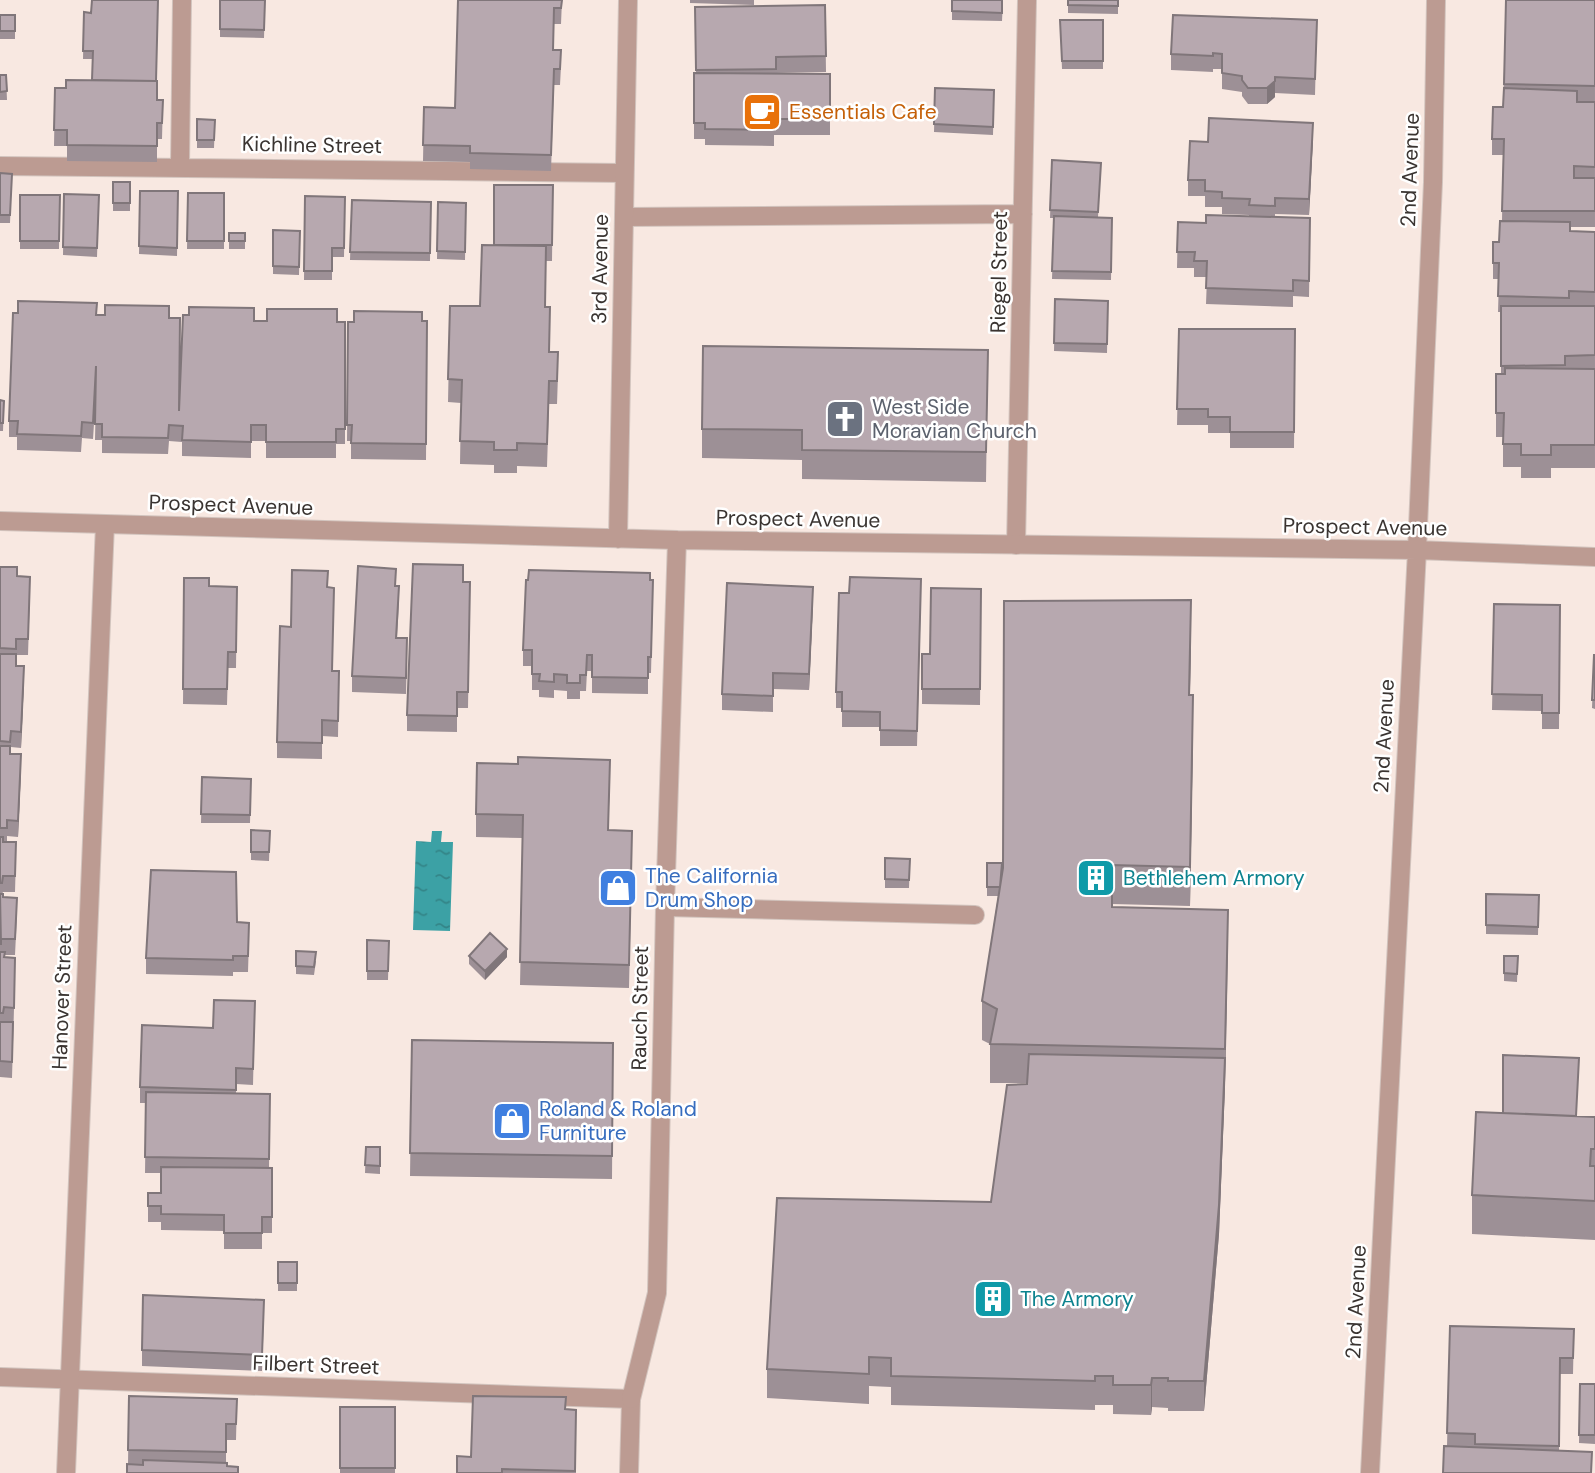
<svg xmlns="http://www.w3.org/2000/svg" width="1595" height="1473" font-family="'DM Sans',sans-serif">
<defs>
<pattern id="water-ripples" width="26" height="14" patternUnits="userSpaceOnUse" patternTransform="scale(1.75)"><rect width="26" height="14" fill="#3ca1a5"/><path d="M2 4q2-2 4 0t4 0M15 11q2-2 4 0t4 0" fill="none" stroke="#338487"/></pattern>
</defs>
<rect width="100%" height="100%" fill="#f8e8e1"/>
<!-- water -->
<path fill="url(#water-ripples)" d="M432,831H442L441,842H453L450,931L413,930L416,841L431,842Z"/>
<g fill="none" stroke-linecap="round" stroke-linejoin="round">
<!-- lane casing -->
<g stroke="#d2c4be" stroke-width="20">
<path id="lane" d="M0,166L624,173
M180,166L182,0
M624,217L1023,214
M1016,545L1027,0
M665,907L975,915
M0,1377L631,1399L629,1473"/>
</g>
<!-- street casing -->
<g stroke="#d2c4be" stroke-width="20">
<path id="street" d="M0,521L677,540L1417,550L1595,557
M618,539L628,0
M631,1399L657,1293L665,907L677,540
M66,1473L105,524
M1370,1473L1417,550L1433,182L1436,0"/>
</g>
<!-- lane -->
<use href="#lane" stroke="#bc9b92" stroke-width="18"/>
<!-- street -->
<use href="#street" stroke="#bc9b92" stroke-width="18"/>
</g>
<!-- wall -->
<path fill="#9d9096" d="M220,0H265L264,38L220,37Z
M562,0L561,24H554L553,50L561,66L560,85H554L551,171L470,169V162L423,161L424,107L455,108Z
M690,0H754V5L690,3Z
M952,0H1003L1002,21L952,20Z
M1068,0H1118V14L1068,13Z
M1506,0H1595V102L1577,101L1595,102V227H1570V231L1595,232V468H1551V478H1521V467H1503V437H1496V374H1501V312H1498L1499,279H1493V242H1499L1502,221L1503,155H1492V139L1503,107Z
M825,5L826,72L776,73V74H830V135H774V146L705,145V139H694V73H696L695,7Z
M84,12L91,13L156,81L157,100H163L162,139H157V162L67,161V146H54L55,88H66L92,80V59H83Z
M0,15H15V39H0Z
M1060,20H1103V69H1062Z
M1317,20L1315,95L1275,93V97L1267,104H1248L1242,96V92L1222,89V69H1213V72L1171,70V54Z
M0,75H6L7,100H0Z
M935,88L994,90L993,135L934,132Z
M197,119L215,120L214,148H197Z
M1313,138L1309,215L1275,214V217L1310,234L1309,297L1293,296V307L1206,304L1207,277H1194V268H1177L1178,222L1206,223L1249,217V215L1222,214V207H1205V196H1188V180L1208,142Z
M1052,160L1101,163L1098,217L1112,218L1111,280L1052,279L1054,218H1050Z
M0,173L12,174L10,223H0Z
M113,182H130V211H113Z
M553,185L552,261H546V307L550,352L558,375L557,404H549L547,467L517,466V473H494V465L460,464L461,403L448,402L450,306H480L494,245Z
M140,191H178L177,256L139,254Z
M188,193H224V249H187Z
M64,194L99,195L97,257L63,255Z
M20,195H60L59,249H20Z
M305,196L345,197L344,257H332V280H304Z
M352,200L431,202L430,261L350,260Z
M438,202L466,203L465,260L437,259Z
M273,230L300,231L299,275L273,274Z
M229,233H245V249H229Z
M1055,299L1108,301L1107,353L1054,351Z
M97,315L169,318L179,401L254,321L345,322V444H336V458H266V441H251V458L182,456V442L169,441L168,454L102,453V440H95L96,393L93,439L82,438L81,452L17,450V437H9V421Z
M427,321L426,460L351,459V441H347L348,322Z
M1179,329H1295L1294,448H1230V433H1208V425H1177Z
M988,350L986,482L802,479V460L702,458V429Z
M0,400L4,401L3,431H0Z
M0,567L17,576L30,593L28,655H16V666L24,681L21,748L11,747V754L21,770L18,837L7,836V842L16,857L15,892H3L2,894L3,897L17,914L15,955H5V957L15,974L12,1078L0,1077Z
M184,578L209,586L237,587L236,668H228L227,705L183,704Z
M463,582H470L468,708H457V732L407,731V715Z
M396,586L399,602L397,638L407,654L406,694L352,692V676Z
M328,587L333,671H339L338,737L322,736V759L277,758V742L291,627Z
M981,589L980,705L922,704V654H930Z
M921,595L917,746H880V727H842V708H836V692Z
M653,596L651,673H648V694L592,693V671H587L586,691H580V699H567V691L554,690V698L539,697V690H532V666H523V650Z
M813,603L809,690L773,689V712L722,710V694Z
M1494,604L1560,605L1559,729H1542V711L1492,710Z
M1191,639L1190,695L1193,734L1190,906L1112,904V907L1228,949L1225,1087L1219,1234L1204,1411H1168V1408L1152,1407L1151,1415L1113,1414V1405H1095V1410L891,1405V1387L869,1386V1404L767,1398V1369L991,1202L1027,1083H990V1044L982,1040V1001L998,896H987V863L1002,876Z
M1594,655H1595V709L1592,708Z
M202,777L251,779L250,823H201Z
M610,783L608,830L632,854L629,988L520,985L523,838L476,837V814Z
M251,830L270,831L269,861L251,860Z
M885,858L910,859L909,888H885Z
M1486,894L1539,895L1538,935L1486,934Z
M237,922L249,939L248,972H233V976L146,974V958Z
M367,940L389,941L388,980H367Z
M296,951L316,961L314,975L296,974Z
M469,956L507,957L485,980L469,964Z
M1504,956H1518L1517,982L1504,981Z
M255,1001L253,1085L236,1084V1093L270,1094L269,1168H272V1233H262V1249H224V1231L161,1230V1222H148V1193H161V1173H145L146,1103H140V1087L213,1028Z
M412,1040L613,1043L612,1179L410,1176Z
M1577,1116L1595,1117V1240L1472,1234V1195Z
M366,1147H380V1174L365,1173Z
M278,1262H297V1291H278Z
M264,1316L262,1371L142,1366V1350Z
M1450,1326L1574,1329L1573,1374H1560L1559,1451L1592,1473L1447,1446Z
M1580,1384H1595V1444L1579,1443Z
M129,1396L237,1399L236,1440H226V1463L227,1466L128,1464Z
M340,1407H395V1473H340Z
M566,1409L576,1410V1473H457L471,1457Z"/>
<!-- shaded-wall -->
<path fill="#80767a" d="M1275,81V97L1267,104V88Z
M1313,123V138L1309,215V199Z
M813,587V603L809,690V674Z
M1191,600V639L1189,734V695Z
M24,666V681L21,748V732Z
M1193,695V734L1190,906V867Z
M21,754V770L18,837V821Z
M1228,910L1225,1087L1219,1234L1204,1411V1381L1225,1058Z
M507,949V957L485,980V971Z
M1152,1378V1407L1151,1415V1385Z"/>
<!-- building -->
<path fill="#b7a8af" stroke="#80767a" stroke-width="2" d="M92,0H158L156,81L92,80L93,51H83L84,12L91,13Z
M220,0H265L264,30L220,29Z
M458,0H562L561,8H554L553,50H561L560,69H554L551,155L470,153V146L423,145L424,107L455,108Z
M952,0H1002V13L952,11Z
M1068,0H1118V6L1068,5Z
M1506,0H1595V86L1504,84Z
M825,5L826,56L776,57V69L696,70L695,7Z
M0,15H15V31H0Z
M1173,15L1317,20L1315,79L1275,77V81L1267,88H1248L1242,80V76L1222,73V54L1213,53V56L1171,54Z
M1060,20H1103V61H1062Z
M694,73L830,74V119H774V130L705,129V123H694Z
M0,75H6L7,91L0,92Z
M66,80L157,81V100H163L162,123H157V146L67,145V130H54L55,88H66Z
M935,88L994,90L993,127L934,124Z
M1504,88L1577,91V102H1595V167L1574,166V178H1595V211H1502L1504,139H1492L1493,107H1503Z
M1209,118L1313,123L1309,199L1275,198V206L1249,205L1250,199L1222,198V192L1205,191V180H1188L1190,141L1208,142Z
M197,119L215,120L214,140H197Z
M1052,160L1101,163L1098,212L1050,210Z
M0,173L12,174L10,215H0Z
M113,182H130V203H113Z
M494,185H553L552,245H494Z
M140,191H178L177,248L139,246Z
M188,193H224V241H187Z
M64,194L99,195L97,248L63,247Z
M20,195H60L59,241H20Z
M305,196L345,197L344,248H332V271H304Z
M352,200L431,202L430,253L350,252Z
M438,202L466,203L465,252L437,251Z
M1206,215L1310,218L1309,281L1293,280V291L1206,288L1207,261H1194L1195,252H1177L1178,222L1206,223Z
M1054,216L1112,218L1111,272L1052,271Z
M1500,221L1570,222V231L1595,232V292L1569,291V298L1498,296L1499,263H1493V242H1499Z
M273,230L300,231L299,267L273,266Z
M229,233H245V241H229Z
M482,245L546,246L545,307H550L549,352H558L557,381H549L547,444L517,443V450H494V442L460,441L462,380L448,379L450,306H480Z
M1055,299L1108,301L1107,344L1054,343Z
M18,301L97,303L96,315H105V305L169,306V318H180L179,411L183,315H189V307L254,308V321H267V309H337V322H345V429H336V442H266V425H251V442L182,440L183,426L169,425L168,438L102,437V424H95L96,366L93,423L82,422L81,436L17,434L18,421H9L13,313H18Z
M1501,306H1595V355L1565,356V365L1501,366Z
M354,311L422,312V321H427L426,444L351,443L352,425H347L348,322H354Z
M1179,329H1295L1294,432H1230V417H1208V409H1177Z
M703,346L988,350L986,452L802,450V430L702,429Z
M1505,368L1595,369V445H1551V455H1521V444H1503L1504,413H1496V374H1505Z
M0,400L4,401L3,423H0Z
M413,564L463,565V582H470L468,692H457V716L407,715Z
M358,566L396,569L395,586H399L396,638H407L406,678L352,676Z
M0,567H17V576L30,577L28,639H16V649L0,648Z
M292,570L328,571L327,587L334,588L332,671H339L338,721L322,720V743L277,742L280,626L291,627Z
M529,570L650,573V580H653L651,657H648V678L592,677V655H587L586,675H580V683H567V675L554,674V682L539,681L540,674H532V650H523L526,580H528Z
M850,577L921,579L917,731L880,730V712L842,711V692H836L839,593H849Z
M184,578H209V586L237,587L236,652H228L227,689H183Z
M727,583L813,587L809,674L773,673V696L722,694Z
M931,588L981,589L980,689H922V654H930Z
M1191,600L1189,695H1193L1190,867L1112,865V907L1228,910L1225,1049L990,1044L997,1009L982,1001L1003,868L1004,601Z
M1494,604L1560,605L1559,713H1542V695L1492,694Z
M0,654H16V666H24L21,732L11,731L10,742L0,741Z
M1594,655H1595V700H1592Z
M0,746H10V754H21L18,821L7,820V828H0Z
M518,757L610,760L608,830L632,831L629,965L520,962L523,815L476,814L477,763L518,764Z
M202,777L251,779L250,815L201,814Z
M251,830L270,831L269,852H251Z
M0,837H3V842H16L15,876H3L2,883H0Z
M885,858L910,859L909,880L885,879Z
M987,863H1002L1000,887H987Z
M151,870L236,872L237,922L249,923L248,956H233V960L146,958Z
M0,894H3V897L17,898L15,939H1V945Z
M1486,894L1539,895L1538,927L1486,925Z
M490,933L507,949L485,971L469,956Z
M367,940L389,941L388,971H367Z
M296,951L316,952L314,967L296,966Z
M0,952H5L4,957L15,958L14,1008L4,1007L3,1013H0Z
M1504,956H1518L1517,974L1504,973Z
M214,1000L255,1001L253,1069L236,1068V1090L140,1087L142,1025L213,1028Z
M0,1022H13L12,1062L0,1061Z
M412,1040L613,1043L612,1156L410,1153Z
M1029,1054L1225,1058L1219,1205L1204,1381H1168V1378H1152L1151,1385H1113V1376H1095V1381L891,1376V1358L869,1357V1374L767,1369L777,1198L991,1202L1007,1085L1027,1084Z
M1503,1055L1579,1058L1576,1116L1503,1113Z
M146,1092L270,1094L269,1159L145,1157Z
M1476,1112L1595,1117V1149H1591L1590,1166H1595V1201L1472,1195Z
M366,1147H380V1166L365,1165Z
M161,1167L272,1168V1217H262V1233H224V1215L161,1214V1206H148V1193H161Z
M278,1262H297V1283H278Z
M143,1295L264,1300L262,1355L142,1350Z
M1450,1326L1574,1329L1573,1358H1560L1559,1446L1475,1444V1434L1447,1433Z
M1580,1384H1595V1435H1579Z
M129,1396L237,1399L236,1424H226V1452L128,1450Z
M473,1396L566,1397L565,1409L576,1410L575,1471L502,1469V1473H457V1456L471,1457Z
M340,1407H395V1468H340Z
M1444,1446L1592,1452L1591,1473H1443Z
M143,1460L227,1463V1466L238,1467V1473H127V1464L143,1465Z"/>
<!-- icons -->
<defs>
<g id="cafe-square" transform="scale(2.0125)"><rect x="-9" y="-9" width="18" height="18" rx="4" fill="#e8710a" stroke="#fff"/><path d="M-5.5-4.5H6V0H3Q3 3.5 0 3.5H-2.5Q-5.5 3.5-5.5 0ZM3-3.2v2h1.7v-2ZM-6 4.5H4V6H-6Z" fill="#fff"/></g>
<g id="church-square" transform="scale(2.0125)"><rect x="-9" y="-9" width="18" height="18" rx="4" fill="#6b7280" stroke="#fff"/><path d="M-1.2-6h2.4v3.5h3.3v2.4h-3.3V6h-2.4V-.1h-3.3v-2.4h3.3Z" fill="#fff"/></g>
<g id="building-square" transform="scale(2.0125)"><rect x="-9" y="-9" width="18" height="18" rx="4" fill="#0f9aa8" stroke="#fff"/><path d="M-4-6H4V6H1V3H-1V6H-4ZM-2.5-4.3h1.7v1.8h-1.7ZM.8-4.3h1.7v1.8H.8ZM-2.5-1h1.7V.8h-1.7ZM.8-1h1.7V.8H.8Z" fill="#fff"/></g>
<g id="shop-square" transform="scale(2.0125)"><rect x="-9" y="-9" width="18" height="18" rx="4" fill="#3f7fe0" stroke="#fff"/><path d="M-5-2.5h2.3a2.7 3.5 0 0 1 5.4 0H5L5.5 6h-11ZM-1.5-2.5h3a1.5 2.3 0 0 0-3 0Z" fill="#fff"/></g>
</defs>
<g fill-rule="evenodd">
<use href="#cafe-square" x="762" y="112"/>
<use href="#church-square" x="845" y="419"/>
<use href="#building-square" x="1096" y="878"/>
<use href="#shop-square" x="618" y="888"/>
<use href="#shop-square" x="512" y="1121"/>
<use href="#building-square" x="993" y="1299"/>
</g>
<g text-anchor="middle" stroke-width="5" stroke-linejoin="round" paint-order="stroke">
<!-- food labels -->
<g font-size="21" fill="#c56008" stroke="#fff" text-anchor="start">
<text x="789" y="119">Essentials Cafe</text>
</g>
<!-- street labels -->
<g font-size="21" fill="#3a3431" stroke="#fff">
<text transform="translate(312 145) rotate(1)" y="7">Kichline Street</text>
<text transform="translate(1410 170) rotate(-88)" y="7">2nd Avenue</text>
<text transform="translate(600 269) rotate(-89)" y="7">3rd Avenue</text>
<text transform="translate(999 272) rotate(-89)" y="7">Riegel Street</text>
<text transform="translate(231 505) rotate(2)" y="7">Prospect Avenue</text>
<text transform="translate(798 519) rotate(1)" y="7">Prospect Avenue</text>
<text transform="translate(1365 527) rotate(1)" y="7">Prospect Avenue</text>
<text transform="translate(1384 736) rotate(-87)" y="7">2nd Avenue</text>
<text transform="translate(62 997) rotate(-88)" y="7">Hanover Street</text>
<text transform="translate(640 1008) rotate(-89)" y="7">Rauch Street</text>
<text transform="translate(1356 1302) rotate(-87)" y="7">2nd Avenue</text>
<text transform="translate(316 1365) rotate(2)" y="7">Filbert Street</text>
</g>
<!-- worship labels -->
<g font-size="21" fill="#5b616d" stroke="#fff" text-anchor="start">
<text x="872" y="414">West Side<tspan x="872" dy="24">Moravian Church</tspan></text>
</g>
<!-- shop labels -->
<g font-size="21" fill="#366cbe" stroke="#fff" text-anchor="start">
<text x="645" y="883">The California<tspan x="645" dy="24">Drum Shop</tspan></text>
<text x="539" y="1116">Roland &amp; Roland<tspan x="539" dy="24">Furniture</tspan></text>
</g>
<!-- culture labels -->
<g font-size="21" fill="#0d838f" stroke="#fff" text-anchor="start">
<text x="1123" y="885">Bethlehem Armory</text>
<text x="1020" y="1306">The Armory</text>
</g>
</g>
</svg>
